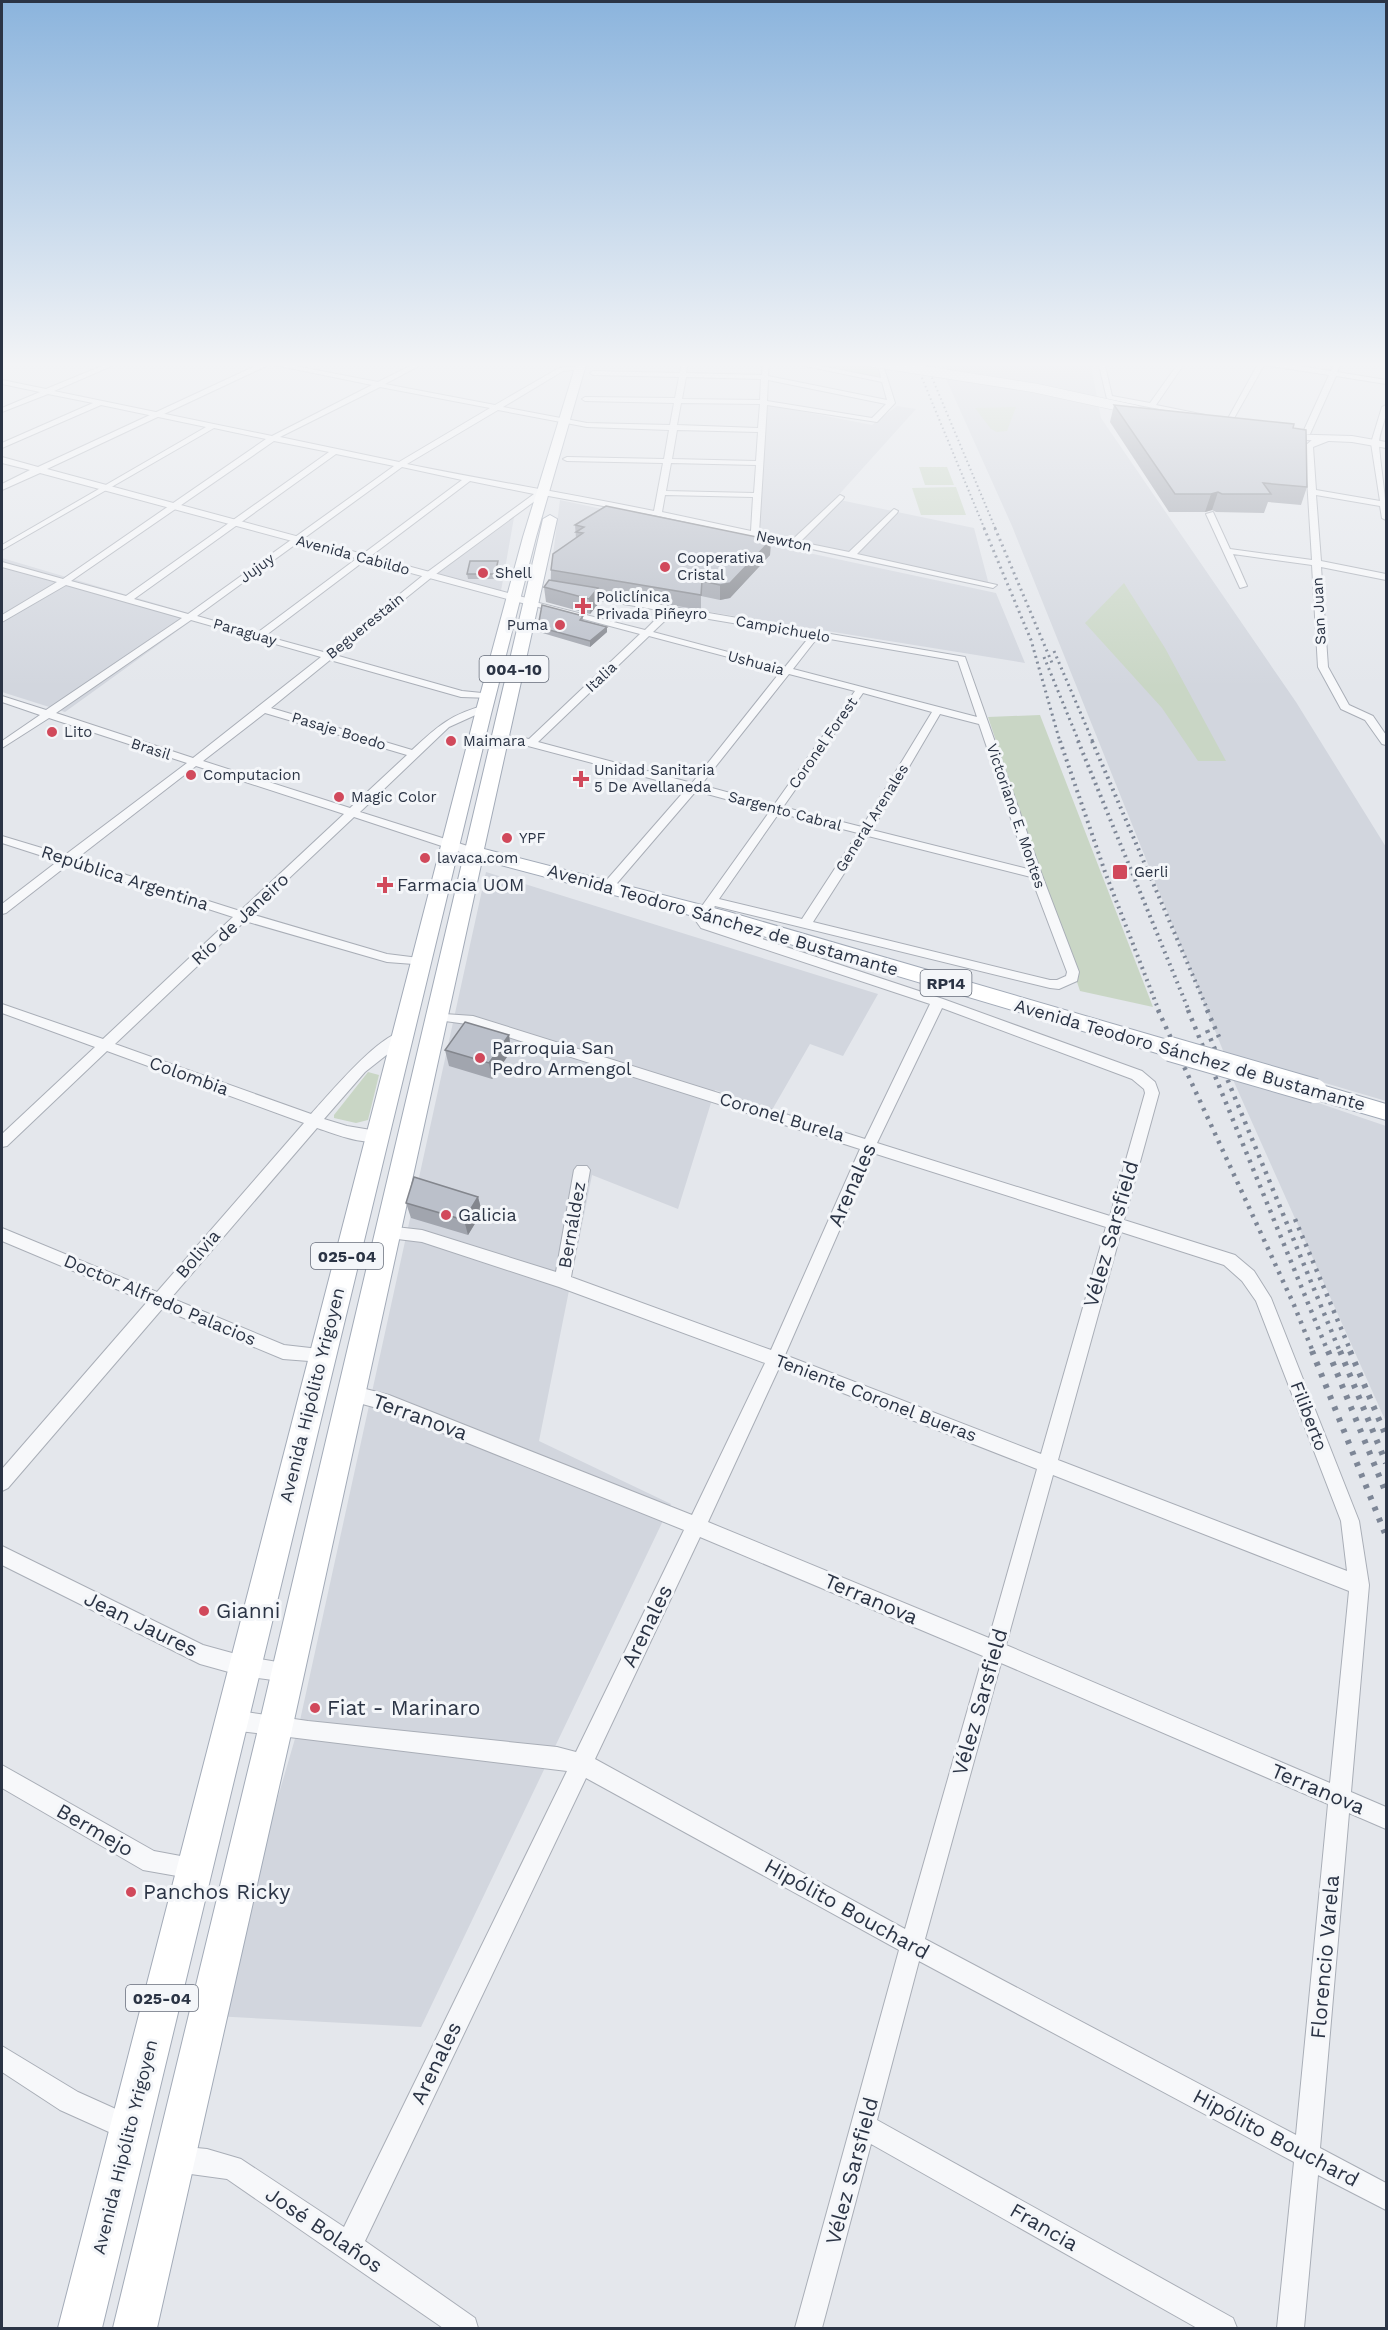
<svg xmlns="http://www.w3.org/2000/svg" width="1388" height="2330" font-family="'Work Sans',sans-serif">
<rect width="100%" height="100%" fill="#e4e7ec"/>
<!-- built -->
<path fill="#d2d6de" d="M938,361H1090L1101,418L1296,702L1386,847V1101L1224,1053L1012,526Z
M764,404L872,425L897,406L916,409L835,499L974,528L989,585L760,533Z
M560,500L996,593L1025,663L549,586Z
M515,512L501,591L433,573Z
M2,558L198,616L65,712L2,692Z
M486,872L878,994L843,1056L810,1044L772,1110L715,1090L678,1209L592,1175L539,1441L671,1504L421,2027L214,2016L299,1725Z
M1230,1073L1386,1126V1422Z"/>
<!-- green -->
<path fill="#c9d6c5" d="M790,361H843L877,367L880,377Z
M1016,407L1007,431L997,432L991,429L975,408Z
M919,467H947L954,485H925Z
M956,487L966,515H921L912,488Z
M1124,583L1165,648L1226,761H1198L1162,708L1085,623Z
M1040,715L1153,1007L1080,991L988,717Z
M368,1072L379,1075L368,1120L356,1123L334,1118V1115Z"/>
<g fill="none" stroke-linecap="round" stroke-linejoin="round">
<!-- minor casing -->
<g stroke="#a9aeb7" stroke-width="2">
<path id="minor" d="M114,361H123L54,391L272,436L372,385L255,361H269L378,382L420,361H428L385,384L495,405L559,368L580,366L582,369L563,371L503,407L587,423L670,425L674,403L585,401L582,399L585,397L675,398L679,377L593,375L590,373L593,371L680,373L682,361H688L686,373L762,375L763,361H769L768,376L887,400L882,382L782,361H796L881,378L879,369L884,368L895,403L877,422L767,405L759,533L792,540L840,495L844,497L843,499L800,542L849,552L894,509L898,511L897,513L857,554L997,585L993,588L658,516L543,495L432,577L335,655L462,691L492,694V698L461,697L330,660L271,708L412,750C438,726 451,714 486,705L491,708L449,727L360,812L477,849V855H469L354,817L251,914L387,954L427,959L428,962L427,965L387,962L245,921L115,1044L311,1114C326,1098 386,1025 408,1032L410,1035L408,1038L365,1072L324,1119L347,1126L383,1132L385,1136L383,1140C363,1146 336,1134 317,1128L171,1298L284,1345L328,1350L330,1355L328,1360L322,1362L283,1359L162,1309L8,1488L2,1491V1469L147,1302L2,1241V1228L157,1292L304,1123L107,1051L7,1146L2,1147V1134L95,1047L2,1013V1004L103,1039L233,917L69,864L6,913L2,914V904L58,861L2,843V836L65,855L187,763L49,718L2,748V741L40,715L2,702V696L46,710L182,618L66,585L2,622V615L57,582L2,567V562L63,579L266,439L214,428L2,550V545L206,427L101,405L2,448V443L93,403L48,394L2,412V408L40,392L2,384V380L46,389ZM686,377L761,379L760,400L682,399ZM768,380L886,404L872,418L767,401ZM380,387L490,408L399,462L280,437ZM681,403L760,404L758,428L677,425ZM498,410L587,427L669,430L664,459L567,457L563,459L567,461L663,463L654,511C572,494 490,481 407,464ZM677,430L758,432L756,461L672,459ZM274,441L329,452L126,596L71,581ZM336,454L394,466L188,614L134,599ZM671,463L756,465L754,493L666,491ZM402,467L462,480L257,633L197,616ZM470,481L534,494L426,573L327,653L265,636ZM665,495L753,497L751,531L662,512ZM191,620L321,657L193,758L56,713ZM265,713L407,755L350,808L203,761ZM196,766L344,814L240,911L76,859Z
M1098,361H1104L1112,396L1150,403L1180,361H1186L1156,405L1205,415L1201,417L1107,399Z
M1248,361H1266L1331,371L1336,361H1342L1337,372L1386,380V384L1336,376L1310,434L1286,438L1283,434L1304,430L1329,375L1264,365L1233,420L1226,422L1258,364Z
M1386,405C1388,419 1378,432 1379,446C1381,471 1386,495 1386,520L1382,518L1380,506L1316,495L1321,561L1386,574V580L1321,567L1328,667L1349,705L1373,716L1386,735V745L1382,744L1365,720L1341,709L1318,667L1312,565L1233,554L1247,586L1240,588L1206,514L1213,512L1230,549L1312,560L1305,446L1313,439L1332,436L1336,438L1313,447L1316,490L1380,501L1371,443L1382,407Z
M580,591L965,657L1042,875L1079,972L1077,981L1059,989L1050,988L715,906L709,913L708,921L943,999L1142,1071L1155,1082L1159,1093L1124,1220L1235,1255L1254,1271L1271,1298L1359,1521L1369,1585L1351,1792L1386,1807V1829L1349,1813L1320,2148L1386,2183V2210L1318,2175L1304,2328H1277L1294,2162L919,1961L877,2120L1233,2318L1237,2328H1197L871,2144L822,2328H795L899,1950L586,1778L365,2241L475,2318L478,2328H443L227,2179L176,2172L167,2168L163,2159L167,2150L176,2146L207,2149L241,2159L344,2227L567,1771L231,1730L224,1727L221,1720L224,1713L231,1710L308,1721L557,1747L576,1752L684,1530L388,1411L344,1399L341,1393L344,1387L350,1385L389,1395L692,1515L765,1363L559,1287L422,1242L381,1237L379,1232L381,1227L387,1226L422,1230L556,1272L574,1170L577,1166H587L590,1170L571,1277L771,1350L860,1149L467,1024L430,1019L428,1016L430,1013L473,1016L865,1139L930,1004L701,928L696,921L697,913L770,811L696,791L612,889H604V883L687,788L494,737L499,734L529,739L640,634L527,604V600L645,630L664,611L577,596V592ZM673,613L810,636L785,667L653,632ZM649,636L781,671L692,783L538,742ZM818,637L958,661L977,717L793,669ZM789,674L855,691L774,805L701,785ZM863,693L932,712L862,827L783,807ZM940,714L979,724L1028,869L872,830ZM779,813L858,833L802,919L719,899ZM868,836L1031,877L1067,972L1066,976L1057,980H1050L813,922ZM942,1008L1132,1079L1144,1089L1145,1093L1110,1216L877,1143ZM873,1153L1106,1227L1041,1454L785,1355ZM1121,1232L1224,1265L1242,1281L1256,1301L1341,1521L1347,1571L1058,1460ZM779,1368L1037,1469L989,1638L708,1522ZM1053,1475L1349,1591L1330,1783L1006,1645ZM700,1537L983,1656L905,1929L595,1759ZM1001,1663L1328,1804L1296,2135L925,1939Z
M2,1546L203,1645L243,1656L295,1665L298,1672L295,1679L288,1682L243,1676L200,1664L2,1565Z
M2,1765L154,1851L202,1860L205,1868L202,1876L194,1879L143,1870L2,1788Z
M2,2046L78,2092L138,2119L142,2128L138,2137L129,2141L60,2110L2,2072Z"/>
</g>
<!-- tertiary casing -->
<g stroke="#a9aeb7" stroke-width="2">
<path id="tertiary" d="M266,361H277L47,469L534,600V604H526L40,473L2,490V484L30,470L2,463V457L38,467Z
M1281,434L1352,436L1386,442V448L1352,442L1284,439L1281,438Z"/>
</g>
<!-- primary casing -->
<g stroke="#a3abb8" stroke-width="2">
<path id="primary" d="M577,361H587L536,537L491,714L102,2328H58L475,714L523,537Z
M550,515L557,519L484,849L729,912L1178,1043L1181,1049L1178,1055L1170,1057L716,922L482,860L293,1725L157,2328H113L259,1725L543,519Z
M1315,1083L1386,1104V1120L1307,1097L1304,1091L1307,1085Z"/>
</g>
<!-- minor -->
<use href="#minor" fill="#f7f8fa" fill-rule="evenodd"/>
<!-- tertiary -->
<use href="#tertiary" fill="#f7f8fa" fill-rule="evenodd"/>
<!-- primary -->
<use href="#primary" fill="#fff" fill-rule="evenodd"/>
<!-- rail-far4 -->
<path stroke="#7d8696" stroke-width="2" stroke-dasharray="1.5 3" stroke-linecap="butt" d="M915,361L985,530
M925,361L996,530"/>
<!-- rail-far3 -->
<path stroke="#7d8696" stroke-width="3" stroke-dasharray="2 4" stroke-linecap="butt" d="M984,528L1031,640L1060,742
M995,528L1052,663
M1054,651L1093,742
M1044,657L1079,742"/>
<!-- rail-far2 -->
<path stroke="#7d8696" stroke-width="4" stroke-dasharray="2 4.5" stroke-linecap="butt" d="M1060,741L1105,872L1159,1011
M1078,741L1189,1011
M1092,741L1208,1011"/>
<!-- rail-far1 -->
<path stroke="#7d8696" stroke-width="4.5" stroke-dasharray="3 6" stroke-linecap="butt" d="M1158,1010L1294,1305L1313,1352
M1188,1010L1328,1352
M1207,1010L1219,1037
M1207,1030L1340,1352
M1295,1219L1351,1352"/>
<!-- rail -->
<path stroke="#7d8696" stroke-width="6" stroke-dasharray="4 8" stroke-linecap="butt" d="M1312,1351L1386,1536
M1328,1351L1386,1493
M1340,1351L1386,1463
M1350,1351L1386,1436"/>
<!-- tertiary-bridge casing -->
<g stroke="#a9aeb7" stroke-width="10" stroke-linecap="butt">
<path id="tertiary-bridge" d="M864,361L1035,388L1136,410"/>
</g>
<!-- primary-bridge casing -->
<g stroke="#a3abb8" stroke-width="26" stroke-linecap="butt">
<path id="primary-bridge" d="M1170,1049L1315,1091"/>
</g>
<!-- tertiary-bridge -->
<use href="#tertiary-bridge" stroke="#f7f8fa" stroke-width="9"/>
<!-- primary-bridge -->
<use href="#primary-bridge" stroke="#fff" stroke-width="24"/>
</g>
<!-- wall -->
<path fill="#a1a5ae" d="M1114,405L1293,428L1307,487L1301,505L1268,502L1264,513L1216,512L1212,510L1205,512H1169L1110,422Z
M575,525L771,540L770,555L730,598L720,600L701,596V610L599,593V603L590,614L546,602L544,587L551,580V570L576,538Z
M498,566L496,579H468L467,574Z
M583,616V621L607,627V632L590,647L539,632L538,627Z
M509,1035L511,1051L492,1079L449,1066L445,1050Z
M478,1197L482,1212L468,1235L411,1218L406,1203Z"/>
<!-- shaded-wall -->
<path fill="#83868d" d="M1218,492L1212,510L1205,512L1211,494Z
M771,540L770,555L730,598L720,600V585Z
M498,561V566L496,579L495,574Z
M598,588L599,603L590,614L589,599Z
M607,627V632L590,647V641Z
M509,1035L511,1051L492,1079L489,1063Z
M478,1197L482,1212L468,1235L464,1220Z"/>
<!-- building -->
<path fill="#bbc0ca" stroke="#83868d" stroke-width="1.5" d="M1114,405L1294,424L1293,428L1306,430L1307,487L1263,483L1271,494H1222L1218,492L1211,494H1175Z
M606,506L771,540L730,583L720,585L702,581L701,595L551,570L553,554L583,533L576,532L584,527L575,525Z
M470,561H498L495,574H467Z
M549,580L598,588L589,599L544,587Z
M542,605L583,616L580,620L607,627L590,641L538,627Z
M465,1022L509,1035L489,1063L445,1050Z
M414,1177L478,1197L464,1220L406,1203Z"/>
<!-- sky -->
<linearGradient id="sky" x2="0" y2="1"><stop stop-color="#8bb4dd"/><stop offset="0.53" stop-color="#f3f4f6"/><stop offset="1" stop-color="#f3f4f6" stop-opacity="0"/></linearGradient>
<rect width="1388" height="687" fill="url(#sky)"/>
<!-- markers -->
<g fill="#d1495b" stroke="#f4f6f9" stroke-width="2">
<circle cx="665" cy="567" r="6"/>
<circle cx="483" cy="573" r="6"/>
<path d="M580 597h6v6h6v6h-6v6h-6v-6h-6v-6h6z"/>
<circle cx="560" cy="625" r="6"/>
<circle cx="52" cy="732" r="6"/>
<circle cx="451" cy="741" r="6"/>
<circle cx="191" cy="775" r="6"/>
<path d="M578 770h6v6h6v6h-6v6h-6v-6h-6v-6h6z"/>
<circle cx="339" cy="797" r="6"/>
<circle cx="507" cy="838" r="6"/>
<circle cx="425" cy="858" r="6"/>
<rect x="1112" y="864" width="16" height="16" rx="3"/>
<path d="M382 876h6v6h6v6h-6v6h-6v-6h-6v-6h6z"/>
<circle cx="480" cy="1058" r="6"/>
<circle cx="446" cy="1215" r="6"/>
<circle cx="204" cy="1611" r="6"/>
<circle cx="315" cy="1708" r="6"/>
<circle cx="131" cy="1892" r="6"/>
</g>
<g text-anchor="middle" stroke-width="6" stroke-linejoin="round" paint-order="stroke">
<!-- far-street labels -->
<g font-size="15" fill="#2b3445" stroke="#f4f6f9">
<text transform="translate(784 541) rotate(12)" y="5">Newton</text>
<text transform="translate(353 555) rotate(15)" y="5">Avenida Cabildo</text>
<text transform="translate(257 568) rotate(-36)" y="5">Jujuy</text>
<text transform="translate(1319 611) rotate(-93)" y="5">San Juan</text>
<text transform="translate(365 626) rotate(-39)" y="5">Beguerestain</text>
<text transform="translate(783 629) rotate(10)" y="5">Campichuelo</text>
<text transform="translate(245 632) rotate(16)" y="5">Paraguay</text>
<text transform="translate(756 663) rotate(15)" y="5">Ushuaia</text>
<text transform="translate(601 677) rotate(-43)" y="5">Italia</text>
<text transform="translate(339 731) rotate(17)" y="5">Pasaje Boedo</text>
<text transform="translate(823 743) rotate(-55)" y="5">Coronel Forest</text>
<text transform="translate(151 749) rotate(18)" y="5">Brasil</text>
<text transform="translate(785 811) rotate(15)" y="5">Sargento Cabral</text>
<text transform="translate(1016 816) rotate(71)" y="5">Victoriano E. Montes</text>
<text transform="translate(872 818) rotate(-58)" y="5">General Arenales</text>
</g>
<!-- far-poi labels -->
<g font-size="15" fill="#2b3445" stroke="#f4f6f9" text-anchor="start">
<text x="677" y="563">Cooperativa<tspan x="677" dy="17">Cristal</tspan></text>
<text x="495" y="578">Shell</text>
<text x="596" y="602">Policlínica<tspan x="596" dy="17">Privada Piñeyro</tspan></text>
<text x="548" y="630" text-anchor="end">Puma</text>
<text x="64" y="737">Lito</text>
<text x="463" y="746">Maimara</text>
<text x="594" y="775">Unidad Sanitaria<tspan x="594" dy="17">5 De Avellaneda</tspan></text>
<text x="203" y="780">Computacion</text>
<text x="351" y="802">Magic Color</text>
<text x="519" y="843">YPF</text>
<text x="437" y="863">lavaca.com</text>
<text x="1134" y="877">Gerli</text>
</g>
<!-- shield labels -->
<g fill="#f4f6f9" stroke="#676e7b" stroke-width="1.5">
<rect x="479.5" y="656" width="69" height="26" rx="4.5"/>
<rect x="920.5" y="970" width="51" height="26" rx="4.5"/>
<rect x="311" y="1243" width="72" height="26" rx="4.5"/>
<rect x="126" y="1985" width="72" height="26" rx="4.5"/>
</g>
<g font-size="16" font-weight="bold" fill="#2b3445">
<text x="514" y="675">004-10</text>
<text x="946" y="989">RP14</text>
<text x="347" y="1262">025-04</text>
<text x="162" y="2004">025-04</text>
</g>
<!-- street labels -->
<g font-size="18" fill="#2b3445" stroke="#f4f6f9">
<text transform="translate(125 878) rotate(18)" y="6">República Argentina</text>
<text transform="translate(240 919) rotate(-43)" y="6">Río de Janeiro</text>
<text transform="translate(723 920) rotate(16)" y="6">Avenida Teodoro Sánchez de Bustamante</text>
<text transform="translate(1190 1055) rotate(16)" y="6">Avenida Teodoro Sánchez de Bustamante</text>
<text transform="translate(189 1076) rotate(20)" y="6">Colombia</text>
<text transform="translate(782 1117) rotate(17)" y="6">Coronel Burela</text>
<text transform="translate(572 1225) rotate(-80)" y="6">Bernáldez</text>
<text transform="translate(198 1254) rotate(-49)" y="6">Bolivia</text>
<text transform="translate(160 1300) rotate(23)" y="6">Doctor Alfredo Palacios</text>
<text transform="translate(312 1395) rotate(-76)" y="6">Avenida Hipólito Yrigoyen</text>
<text transform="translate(876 1398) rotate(21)" y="6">Teniente Coronel Bueras</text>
<text transform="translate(1309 1416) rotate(69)" y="6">Filiberto</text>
<text transform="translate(125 2147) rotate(-76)" y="6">Avenida Hipólito Yrigoyen</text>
</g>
<!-- poi labels -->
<g font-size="18" fill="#2b3445" stroke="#f4f6f9" text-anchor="start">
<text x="397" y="891">Farmacia UOM</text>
<text x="492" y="1054">Parroquia San<tspan x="492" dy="21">Pedro Armengol</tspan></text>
<text x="458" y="1221">Galicia</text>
</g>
<!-- near-street labels -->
<g font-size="21" fill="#2b3445" stroke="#f4f6f9">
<text transform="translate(852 1185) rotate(-66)" y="7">Arenales</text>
<text transform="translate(1111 1234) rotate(-74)" y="7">Vélez Sarsfield</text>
<text transform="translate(420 1417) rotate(20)" y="7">Terranova</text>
<text transform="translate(871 1599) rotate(23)" y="7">Terranova</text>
<text transform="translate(141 1624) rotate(26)" y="7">Jean Jaures</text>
<text transform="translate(647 1626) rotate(-64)" y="7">Arenales</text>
<text transform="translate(980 1702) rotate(-74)" y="7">Vélez Sarsfield</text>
<text transform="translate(1318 1789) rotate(23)" y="7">Terranova</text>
<text transform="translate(95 1830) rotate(30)" y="7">Bermejo</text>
<text transform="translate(847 1909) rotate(29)" y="7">Hipólito Bouchard</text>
<text transform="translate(1325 1957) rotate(-85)" y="7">Florencio Varela</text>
<text transform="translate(436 2063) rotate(-64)" y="7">Arenales</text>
<text transform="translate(1276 2138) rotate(28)" y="7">Hipólito Bouchard</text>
<text transform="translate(852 2171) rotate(-75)" y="7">Vélez Sarsfield</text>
<text transform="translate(1044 2227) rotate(30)" y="7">Francia</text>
<text transform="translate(324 2230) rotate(34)" y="7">José Bolaños</text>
</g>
<!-- near-poi labels -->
<g font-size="21" fill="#2b3445" stroke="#f4f6f9" text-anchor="start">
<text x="216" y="1618">Gianni</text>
<text x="327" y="1715">Fiat - Marinaro</text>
<text x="143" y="1899">Panchos Ricky</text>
</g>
</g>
<!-- border -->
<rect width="1388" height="2330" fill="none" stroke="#2b3445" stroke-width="6"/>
</svg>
